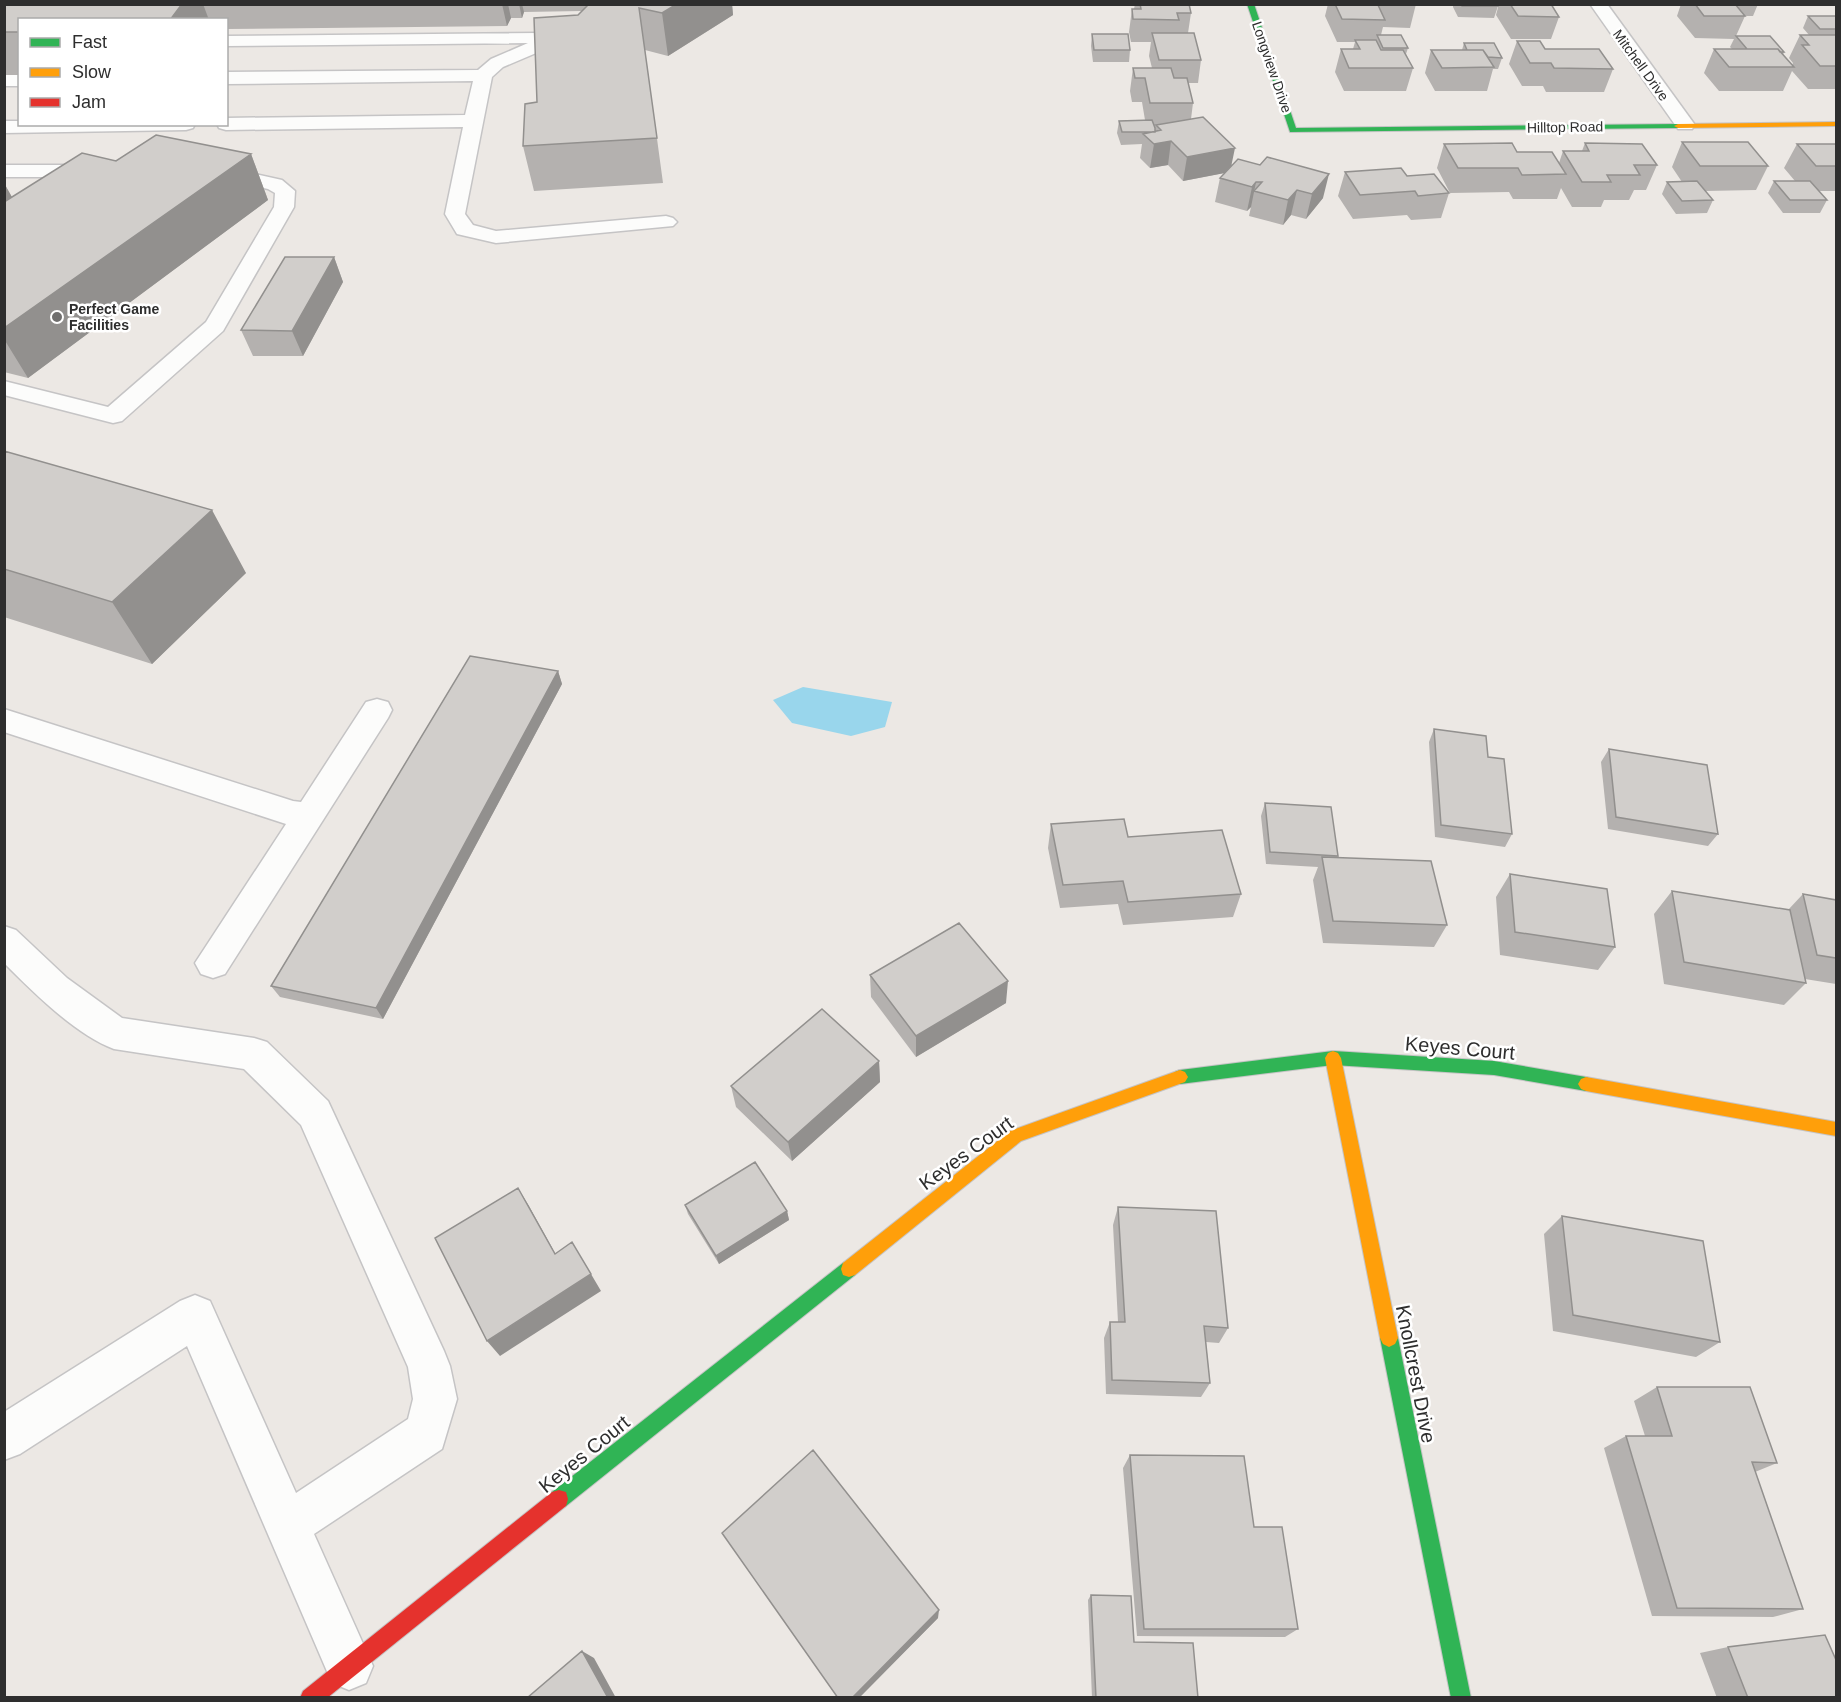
<svg xmlns="http://www.w3.org/2000/svg" width="1841" height="1702" font-family="Helvetica,sans-serif">
<rect width="100%" height="100%" fill="#ece8e4"/>
<!-- water -->
<path fill="#99d6ec" d="M803,687L892,702L885,727L851,736L792,723L773,700Z"/>
<g fill="none" stroke-linecap="round" stroke-linejoin="round">
<!-- lane casing -->
<g stroke="#c5c4c5" stroke-width="3">
<path id="lane" d="M611,4H629L616,19L503,67L492,77L465,214L473,225L496,231L666,216L673,218L677,222L673,226L496,243L457,234L445,214L463,127L226,130L219,128L217,124H226V118L465,115L473,81L226,84V72L478,70L491,59L528,43L226,46V36L540,33L547,35L604,11Z
M4,74H20V86H4Z
M4,121H20V124H195L193,128L186,130L4,133Z
M4,165H98L105,167L108,171L105,175L98,177H4Z
M219,166L282,180L295,191L294,207L223,331L122,421L113,423L4,395V381L108,407L206,322L274,207L275,193L268,189L212,176L209,172L212,168Z
M377,699L388,702L392,710L388,718L225,974L213,978L201,974L195,963L286,824L4,732V709L293,801L301,802L366,702Z
M4,926L16,930L67,978L122,1018L254,1038L267,1042L328,1101L444,1351L450,1366L457,1399L442,1449L314,1534L373,1666L366,1683L349,1690L332,1683L187,1346L20,1454L4,1460V1412L180,1301L195,1295L210,1301L296,1493L408,1419L413,1399L408,1367L301,1125L244,1069L114,1049C76,1035 33,992 4,963Z"/>
</g>
<!-- street casing -->
<g stroke="#c5c4c5" stroke-width="3">
<path id="street" d="M1590,4H1607L1695,125L1692,129H1678Z"/>
</g>
<!-- fast casing -->
<g stroke="#c5c4c5" stroke-width="2">
<path id="fast" d="M1247,4H1254L1296,128L1678,124L1682,126L1678,128L1290,132Z
M1333,1051L1494,1061L1586,1077L1591,1079L1594,1084L1591,1089L1586,1091L1494,1075L1333,1065L1180,1084L1175,1082L1172,1077L1175,1072L1180,1070Z
M849,1261L855,1263L857,1269L855,1275L566,1506L559,1508L552,1506L550,1499L552,1492L843,1263Z
M1389,1329L1395,1332L1398,1338L1471,1698H1451L1380,1338L1383,1332Z"/>
</g>
<!-- slow casing -->
<g stroke="#c5c4c5" stroke-width="2">
<path id="slow" d="M1836,122V126L1678,128L1674,126L1678,124Z
M1333,1051L1338,1053L1341,1058L1398,1338L1395,1344L1389,1347L1383,1344L1380,1338L1325,1058L1328,1053Z
M1180,1070L1185,1072L1188,1077L1185,1082L1021,1141L855,1275L849,1277L843,1275L841,1269L843,1263L1010,1131Z
M1586,1077L1836,1122V1136L1586,1091L1581,1089L1578,1084L1581,1079Z"/>
</g>
<!-- jam casing -->
<g stroke="#c5c4c5" stroke-width="2">
<path id="jam" d="M559,1490L566,1492L568,1499L566,1506L327,1698H300L303,1691L552,1492Z"/>
</g>
<!-- lane -->
<use href="#lane" fill="#fcfcfb" fill-rule="evenodd"/>
<!-- street -->
<use href="#street" fill="#fcfcfb" fill-rule="evenodd"/>
<!-- fast -->
<use href="#fast" fill="#30b455" fill-rule="evenodd"/>
<!-- slow -->
<use href="#slow" fill="#ff9f0a" fill-rule="evenodd"/>
<!-- jam -->
<use href="#jam" fill="#e5322d" fill-rule="evenodd"/>
</g>
<!-- wall -->
<path fill="#b4b1af" d="M4,4H732L733,15L668,56L645,50L663,183L534,191L523,146L537,102L578,15L582,11L524,12L522,18H511L507,26L226,29V20H20V75H4Z
M1135,4H1189L1191,13L1188,33L1201,60L1198,83H1188L1193,103L1191,119L1232,165L1323,198L1306,219L1291,215L1283,225L1249,216L1251,207L1247,211L1215,202L1220,178L1224,173L1183,181L1168,165L1150,168L1140,158L1142,144L1121,145L1117,133L1119,121L1145,120L1142,102H1132L1130,91L1133,68H1152L1149,56L1151,42H1131L1129,32L1132,9H1134Z
M1328,4H1416L1410,28L1383,27L1381,35L1408,48L1406,54L1413,68L1406,91H1344L1335,72L1341,49H1353L1355,42H1337L1325,16Z
M1453,4H1497L1498,6L1494,18L1458,17L1453,7Z
M1499,4H1551L1559,17L1551,39H1511L1496,15Z
M1681,4H1758L1753,16H1745L1736,36L1784,52L1783,55L1792,65L1793,63L1789,58L1800,35H1809L1803,28L1808,16H1836V89H1808L1792,71L1783,91H1719L1704,73L1714,49H1732L1730,47L1734,39L1695,38L1677,16Z
M1092,34L1130,50L1129,62H1093L1091,46Z
M1517,41L1613,69L1604,92H1546L1543,86H1522L1509,64Z
M1464,43L1502,58L1498,69H1493L1487,91H1435L1425,73L1431,50H1462Z
M1682,142L1768,166L1756,190L1705,191L1713,200L1707,213L1676,214L1662,194L1667,182H1682L1672,167Z
M1585,143L1657,165L1646,190H1634L1629,200H1604L1601,207H1572L1561,188L1557,199H1513L1509,192L1450,193L1437,168L1444,144L1517,152L1559,163L1563,151H1582Z
M1797,144H1836V191H1819L1827,200L1820,213H1783L1768,193L1774,181H1795L1784,168Z
M251,154L268,200L28,378L4,372V183L12,197L116,161Z
M1345,172L1407,176L1449,193L1441,218L1411,220L1407,215L1353,219L1338,196Z
M334,257L343,282L303,356H253L241,330Z
M4,451L246,573L152,664L4,617Z
M558,671L562,684L383,1019L280,997L271,986Z
M1434,729L1488,757L1512,834L1505,847L1435,837L1429,742Z
M1609,749L1718,834L1708,846L1608,829L1601,762Z
M1265,803L1338,856L1337,857L1447,925L1434,947L1323,943L1313,880L1318,867L1266,864L1261,816Z
M1051,824L1128,837L1241,894L1233,917L1123,925L1118,904L1060,908L1048,848Z
M1510,874L1615,947L1598,970L1500,955L1496,897Z
M1672,891L1788,910L1803,894L1836,900V984L1805,979L1806,983L1784,1005L1664,984L1654,914Z
M870,975L1006,1003L916,1057L871,997Z
M879,1061L880,1082L792,1161L736,1107L731,1086Z
M685,1205L787,1211L789,1220L719,1264L688,1214Z
M1118,1207L1228,1328L1219,1343L1206,1342L1210,1383L1201,1397L1106,1394L1104,1338L1110,1322H1118L1113,1225Z
M1562,1216L1720,1342L1696,1357L1553,1331L1544,1234Z
M1657,1387L1777,1463L1755,1472L1803,1609L1773,1617L1652,1616L1604,1448L1626,1436H1645L1634,1401Z
M1130,1455L1254,1527L1298,1629L1285,1637L1137,1636L1123,1468Z
M722,1533L938,1618L859,1698H838Z
M1091,1595L1134,1642L1198,1698H1092L1088,1600Z
M1728,1647L1836,1698H1717L1700,1653Z"/>
<!-- shaded-wall -->
<path fill="#92908e" d="M182,4H203L209,20H170Z
M502,4H508L511,18L507,26Z
M519,4H522L524,12L522,18Z
M677,4H732L733,15L668,56L662,13Z
M1171,141L1168,165L1150,168L1154,144Z
M1235,148L1230,172L1183,181L1187,157Z
M251,154L268,200L28,378L4,339V328Z
M1329,174L1323,198L1306,219L1312,194Z
M1256,182L1251,207L1247,211L1252,187Z
M4,183L19,210L4,220Z
M1297,190L1291,215L1283,225L1288,200Z
M334,257L343,282L303,356L292,331Z
M212,510L246,573L152,664L112,602Z
M558,671L562,684L383,1019L376,1008Z
M1008,981L1006,1003L916,1057V1036Z
M879,1061L880,1082L792,1161L788,1142Z
M518,1188L529,1206L565,1271L555,1254Z
M787,1211L789,1220L719,1264L716,1256Z
M591,1274L601,1291L500,1356L487,1341Z
M939,1610L938,1618L859,1698H852Z
M582,1651L594,1658L616,1698H608Z"/>
<!-- building -->
<path fill="#d1cecb" stroke="#92908e" stroke-width="1.5" d="M4,4H182L170,20H20V32H4Z
M589,4H677L662,13L639,8L657,138L523,146L525,104L537,102L534,18L578,15Z
M1140,4H1189L1191,13H1177L1179,20L1133,19L1132,9H1141Z
M1335,4H1416V5H1378L1385,20L1342,19Z
M1461,4H1497L1498,6H1462Z
M1510,4H1551L1559,17L1518,16Z
M1695,4H1735L1745,16H1704Z
M1808,16H1836V29H1820Z
M1152,33H1194L1201,60H1159Z
M1092,34H1128L1130,50H1094Z
M1377,35H1401L1408,48H1383Z
M1800,35H1836V66H1820L1802,45H1809Z
M1736,36H1770L1784,52H1780L1778,49H1747Z
M1355,40H1376L1381,50H1403L1413,68H1349L1341,49H1360Z
M1517,41H1540L1545,49H1599L1613,69L1554,68L1551,63H1530Z
M1464,43H1494L1502,58L1488,57L1483,50H1467Z
M1714,49H1778L1794,67H1729Z
M1431,50H1483L1494,67L1442,68Z
M1133,68H1171L1174,78H1187L1193,103H1150L1145,78H1135Z
M1203,117L1235,148L1187,157L1171,141L1154,144L1143,134L1161,130L1156,125Z
M1152,120L1155,128V132H1122L1119,121Z
M156,135L251,154L4,328V202L82,153L116,161Z
M1682,142H1748L1768,166H1700Z
M1512,143L1517,152H1552L1566,174L1522,175L1518,168H1458L1444,144Z
M1585,143L1642,144L1657,165H1634L1640,175H1607L1611,182H1582L1563,151H1589Z
M1797,144H1836V166H1816Z
M1267,157L1329,174L1312,194L1297,190L1288,200L1254,191L1262,182H1256L1252,187L1220,178L1238,159L1260,165Z
M1401,168L1407,176L1434,174L1449,193L1418,196L1415,191L1360,195L1345,172Z
M1697,181L1713,200L1682,201L1667,182Z
M1774,181H1810L1827,200H1790Z
M285,257H334L292,331L241,330Z
M4,451L212,510L112,602L4,569Z
M470,656L558,671L376,1008L271,986Z
M1434,729L1486,736L1488,757L1504,759L1512,834L1441,825Z
M1609,749L1707,765L1718,834L1616,817Z
M1265,803L1331,807L1338,856L1270,852Z
M1124,819L1128,837L1222,830L1241,894L1128,902L1123,881L1063,885L1051,824Z
M1322,857L1431,861L1447,925L1333,921Z
M1510,874L1607,889L1615,947L1515,932Z
M1672,891L1790,910L1806,983L1684,962Z
M1803,894L1836,900V958L1817,955Z
M959,923L1008,981L916,1036L870,975Z
M822,1009L879,1061L788,1142L731,1086Z
M755,1162L787,1211L716,1256L685,1205Z
M518,1188L555,1254L572,1242L591,1274L487,1341L435,1238Z
M1118,1207L1216,1211L1228,1328L1204,1326L1210,1383L1112,1380L1110,1322H1125Z
M1562,1216L1703,1241L1720,1342L1573,1315Z
M1657,1387H1750L1777,1463L1752,1462L1803,1609L1677,1608L1626,1436H1672Z
M813,1450L939,1610L852,1698H838L722,1533Z
M1130,1455L1244,1456L1254,1527H1282L1298,1629H1144Z
M1091,1595L1131,1596L1134,1642L1193,1643L1198,1698H1096Z
M1825,1635L1836,1660V1698H1748L1728,1647Z
M582,1651L608,1698H527Z"/>
<!-- markers -->
<circle fill="#706f6e" stroke="#fff" stroke-width="2" cx="57" cy="317" r="6"/>
<g text-anchor="middle" stroke-width="5" stroke-linejoin="round" paint-order="stroke">
<!-- far-street labels -->
<g font-size="14" fill="#2e2e2e" stroke="#fff">
<text transform="translate(1641 65) rotate(54)" y="5">Mitchell Drive</text>
<text transform="translate(1272 67) rotate(71)" y="5">Longview Drive</text>
<text transform="translate(1565 127) rotate(-1)" y="5">Hilltop Road</text>
</g>
<!-- far-poi labels -->
<g font-size="14" font-weight="bold" fill="#2e2e2e" stroke="#fff" text-anchor="start">
<text x="69" y="314">Perfect Game<tspan x="69" dy="16">Facilities</tspan></text>
</g>
<!-- near-street labels -->
<g font-size="20" fill="#2e2e2e" stroke="#fff">
<text transform="translate(1460 1048) rotate(5)" y="7">Keyes Court</text>
<text transform="translate(966 1153) rotate(-36)" y="7">Keyes Court</text>
<text transform="translate(1416 1374) rotate(79)" y="7">Knollcrest Drive</text>
<text transform="translate(584 1454) rotate(-39)" y="7">Keyes Court</text>
</g>
</g>
<!-- border -->
<rect width="1841" height="1702" fill="none" stroke="#2e2e2e" stroke-width="12"/>
<!-- legend -->
<rect x="18" y="18" width="210" height="108" fill="#ffffff" stroke="#ababab" stroke-width="1.5"/>
<rect x="30" y="38" width="30" height="9" fill="#30b455" stroke="#ababab" stroke-width="1.5"/>
<text x="72" y="48" font-size="18" fill="#2e2e2e">Fast</text>
<rect x="30" y="68" width="30" height="9" fill="#ff9f0a" stroke="#ababab" stroke-width="1.5"/>
<text x="72" y="78" font-size="18" fill="#2e2e2e">Slow</text>
<rect x="30" y="98" width="30" height="9" fill="#e5322d" stroke="#ababab" stroke-width="1.5"/>
<text x="72" y="108" font-size="18" fill="#2e2e2e">Jam</text>
</svg>
